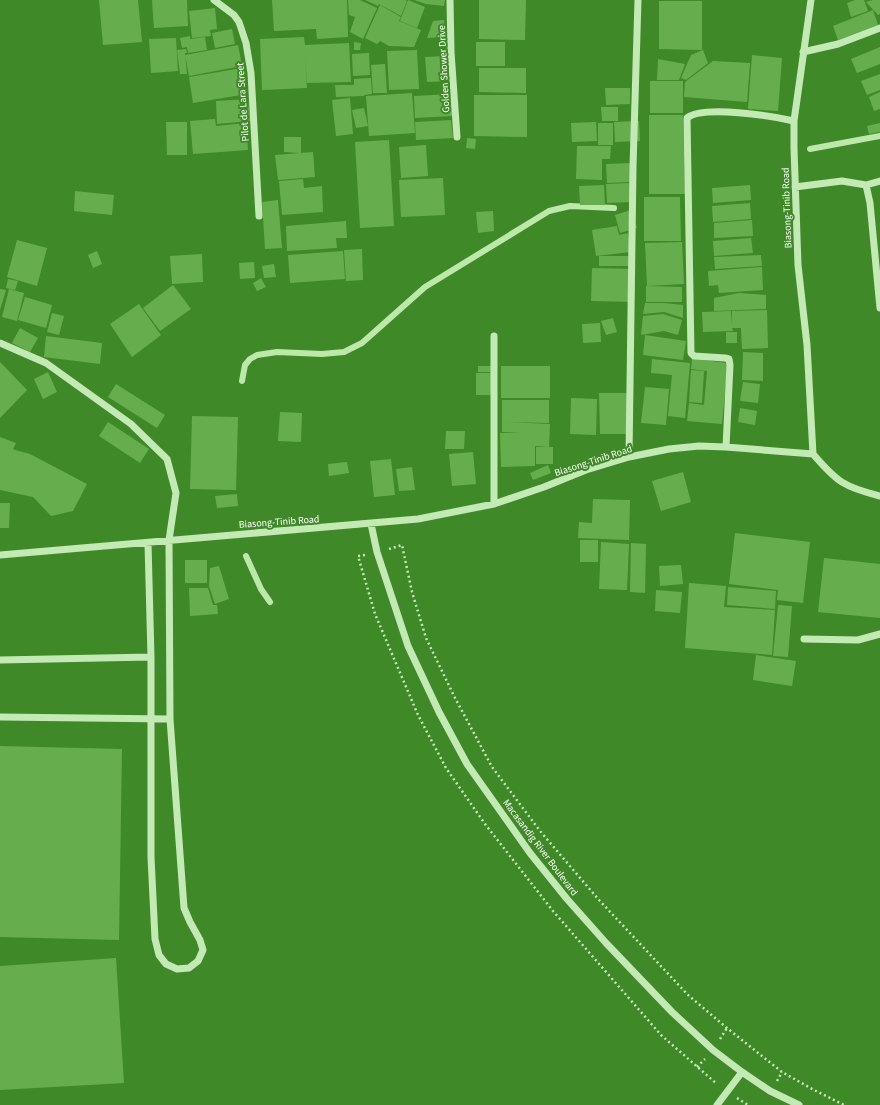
<svg xmlns="http://www.w3.org/2000/svg" width="880" height="1105" font-family="'Source Sans 3',sans-serif">
<rect width="100%" height="100%" fill="#408928"/>
<g fill="none" stroke-linecap="round" stroke-linejoin="round">
<!-- stream -->
<path stroke="#bce9aa" stroke-width="6" d="M810,149L880,136
M242,381L245,365L250,359L257,355L277,352L322,354L344,352L362,343L425,287L549,211L570,206L614,208
M246,556L261,589L270,602"/>
</g>
<!-- building -->
<path fill="#66ae4d" d="M99,0H138L142,42L103,45Z
M152,0H187L188,26L154,28Z
M272,0H347L348,37L317,39L316,29L274,31Z
M348,0H360L377,8L363,39L350,32L355,17L349,15Z
M365,0H406L407,1L401,16L379,4L378,6Z
M408,0L425,7L417,28L400,21Z
M414,0H445L444,6L426,4Z
M479,0H526L525,40L479,39Z
M855,0H864L868,11L851,17L847,3Z
M873,0H880V14L878,15L866,2Z
M659,1H702V50L659,49Z
M380,5L401,17L399,21L421,30L414,47L389,46L380,41L377,44L365,38Z
M215,8L217,29L210,30L211,36L192,38L189,11Z
M873,10L878,25L838,40L833,26Z
M444,20V37L427,38L433,21Z
M232,29L235,44L215,48L212,33Z
M190,36V39L205,37L207,50L188,53L187,47L182,48L180,38Z
M304,37L305,45L349,43L351,82L307,83L305,55L307,88L262,90L260,39Z
M176,38L178,71L151,73L149,39Z
M354,42L361,43L360,50H354Z
M476,42H505V66H476Z
M238,45L242,66L189,76L185,55Z
M880,47V64L857,73L851,59Z
M186,49L187,53H185L187,74H180L177,50Z
M417,50L419,89L389,90L387,51Z
M703,50L708,63L686,80L681,78L691,55Z
M369,53L370,75L353,76L352,54Z
M752,55L782,58L778,111L748,109Z
M447,56L449,81L427,82L425,57Z
M658,59L685,64L679,80H657Z
M713,61L750,63L747,102L684,97L685,82Z
M385,64L387,93H373L371,65Z
M242,68L247,94L193,103L189,77Z
M479,68H526V93L479,92Z
M880,74V90L867,95L861,81Z
M371,78L372,94L364,95V96L336,97L335,85H354V79Z
M650,81H683V113H650Z
M605,88H630V104L606,105Z
M880,92V109L874,111L869,97Z
M412,93L415,133L369,136L366,96Z
M452,94L453,116L415,118L414,96Z
M474,95H527V137L474,136Z
M350,98L353,134L336,136L332,100Z
M248,99L250,121L217,124L216,101Z
M601,107H618V121H602Z
M364,108L368,126L356,128L352,110Z
M649,115H683L685,194H649Z
M215,119L216,126L246,123L248,150L193,154L190,121Z
M451,120L453,138L416,140L415,122Z
M639,121L640,141L615,142L614,122Z
M166,122H187V155H167Z
M596,122L597,141L572,142L571,123Z
M598,123H613V145H598Z
M880,123V132L869,134L867,126Z
M284,137H301V153L284,152Z
M467,138L476,139L475,149L466,148Z
M389,140L394,226L360,228L355,142Z
M426,145L428,176L401,178L399,147Z
M577,146H611L610,159H602V180L576,179Z
M313,152L315,177L278,180L275,155Z
M631,163L632,182L607,183L606,164Z
M443,178L445,215L401,217L399,180Z
M303,179L304,188L322,186L323,212L282,215L279,181Z
M631,183L632,202L607,203L606,184Z
M604,185L605,205H580L579,186Z
M750,185L751,200L713,203L712,188Z
M75,191L114,195L112,215L74,211Z
M644,197H680L681,241H644Z
M278,200L282,248L265,249L262,202Z
M750,203L751,219L713,222L712,206Z
M631,210L637,228L620,233L615,215Z
M493,211L494,231L478,233L476,212Z
M752,220L753,236L714,238V223Z
M346,221L347,238H336L337,248L287,251L286,226Z
M617,226L619,235L628,233L631,252L596,256L592,230Z
M751,238L753,253L714,256L713,241Z
M17,240L47,248L37,286L7,277Z
M682,242L683,263H663H683L684,284L647,286L645,243Z
M362,249L363,280L346,281L344,250Z
M97,251L102,264L93,268L88,255Z
M343,251L345,279L290,283L288,255Z
M202,254L203,282L172,284L170,256Z
M761,255L762,266L715,269L714,257Z
M599,256H629V266H599Z
M254,262L255,278L240,279L239,263Z
M274,264L276,277L264,278L262,266Z
M762,267L763,290L719,293L718,285L709,286L708,271Z
M592,268L635,269L634,302L591,301Z
M261,278L266,287L257,291L253,283Z
M8,279L18,281L15,290L6,288Z
M173,285L191,309L160,331L143,308Z
M646,286L682,287V302H646Z
M0,289L6,290L0,310Z
M9,289L24,293L17,321L2,317Z
M739,293L766,295V309L714,311V298Z
M25,297L52,305L46,328L18,320Z
M645,303H664L683,305V318L664,312L643,314Z
M139,304L161,335L132,357L110,324Z
M767,310L768,348L742,349L741,328H732L733,331L703,332L702,312L731,311L732,325V311Z
M52,313L64,316L59,335L47,332Z
M663,314L682,320L678,335L664,331L641,335L643,316Z
M613,318L617,332L606,335L601,321Z
M600,323L601,342L583,343L582,324Z
M20,328L38,338L30,352L12,343Z
M726,332H737V343H726Z
M645,335L686,341L683,360L643,355Z
M46,336L102,343L100,364L44,357Z
M743,352L763,353V381L742,380Z
M652,359L690,363L685,418L668,416L672,375L651,373Z
M692,359L728,363L722,424L687,421L689,403L704,405L707,371L691,369Z
M0,362L27,390L0,418Z
M478,366H492V372H478Z
M501,366H550V398H501Z
M691,370L704,371L702,403L689,402Z
M48,372L57,392L43,399L34,379Z
M476,373H494V395H476Z
M743,382L760,384L758,403L740,401Z
M116,384L165,415L157,428L108,397Z
M645,387L669,389L666,425L641,423Z
M599,393H627V434H600Z
M571,398L597,399L596,435L570,434Z
M502,400H549V423L507,422L550,424L549,447L535,446V466L501,467L500,433H521L502,432Z
M740,408L757,411L755,425L738,422Z
M280,412L302,413L301,442L278,441Z
M192,416L238,417L236,490L190,489Z
M108,422L149,449L140,463L99,436Z
M446,431H465L464,449H445Z
M0,437L16,443L13,449L15,450L30,454L87,484L73,511L51,516L33,497L0,490Z
M536,447H553V464H536Z
M473,452L476,484L452,486L449,454Z
M391,459L395,495L374,497L370,461Z
M347,462L349,473L329,476L328,464Z
M548,465L551,473L533,480L530,473Z
M412,467L415,490L399,491L396,469Z
M683,472L691,502L661,511L652,481Z
M237,494L238,506L217,508L215,496Z
M593,499L630,500L629,540L578,538L579,522L592,523Z
M0,503H10L9,528H0Z
M735,533L810,542L803,603L777,600L778,590L729,584Z
M580,540H598V562H580Z
M601,542L629,544L627,590L599,589Z
M631,543L646,544L645,593L630,592Z
M824,558L880,564V618L818,612Z
M185,560H207V583H185Z
M681,565L683,584L660,586L659,566Z
M219,566L229,599L215,604L209,586L210,568Z
M689,583L726,586L724,607L775,610L772,655L685,648Z
M728,587L776,591L775,609L727,605Z
M189,588H208L213,605H217L218,614L190,616Z
M656,590L682,592L680,613L655,611Z
M778,605L792,606L788,657L773,656Z
M756,655L796,661L792,686L753,680Z
M0,746L122,749L119,940L0,937Z
M116,958L124,1083L0,1090V966Z"/>
<g fill="none" stroke-linecap="round" stroke-linejoin="round">
<!-- path -->
<path stroke="#c3e9b5" stroke-width="2.5" stroke-dasharray="2 3" stroke-linecap="butt" d="M389,549L402,545L412,592L426,638L454,696L492,767L540,831L599,900L688,995L727,1028L782,1072L814,1090L844,1105
M365,555L358,556L375,614L418,715L446,768L485,824L553,911L661,1035L717,1084
M720,1039L727,1028
M697,1067L705,1059
M777,1081L782,1072
M737,1098L748,1105"/>
<!-- minor -->
<path stroke="#c3e9b5" stroke-width="7" d="M214,0L234,15L239,22L246,43L251,73L259,216
M450,0L451,52L457,137
M811,0L794,121V148L798,265L807,345L813,454
M803,52L838,44L880,28
M866,185L880,181
M795,187L842,181L866,185L870,203L880,308
M0,343L46,363L131,424L167,459L176,493L169,540L170,719L184,908L190,922L200,940L203,950L198,961L189,968L177,969L166,964L159,955L155,939L151,857V657L148,543
M726,447L730,365L729,359L725,358L694,356L691,353L687,118C703,105 773,116 794,121
M813,454C837,482 844,487 880,496
M629,457L633,167L638,0
M494,504V336
M371,524L377,552L408,646L439,712L467,764L530,853L567,899L606,943L672,1012L713,1050L742,1072L770,1091L799,1105
M0,555L418,519L494,504L544,487L586,470L629,457L669,449L699,446L726,447L813,454
M804,639L858,640L880,634
M0,660L151,657
M0,717L170,719
M717,1105L742,1072"/>
</g>
<g text-anchor="middle" stroke-width="4" stroke-linejoin="round" paint-order="stroke">
<!-- street labels -->
<g font-size="10" fill="#fff" stroke="#408928">
<text transform="translate(443 69) rotate(-93)" y="4">Golden Shower Drive</text>
<text transform="translate(242 102) rotate(-94)" y="4">Pilot de Lara Street</text>
<text transform="translate(786 208) rotate(-92)" y="4">Biasong-Tinib Road</text>
<text transform="translate(593 460) rotate(-18)" y="4">Biasong-Tinib Road</text>
<text transform="translate(279 521) rotate(-4)" y="4">Biasong-Tinib Road</text>
<text transform="translate(541 847) rotate(53)" y="4">Macasandig River Boulevard</text>
</g>
</g>
</svg>
